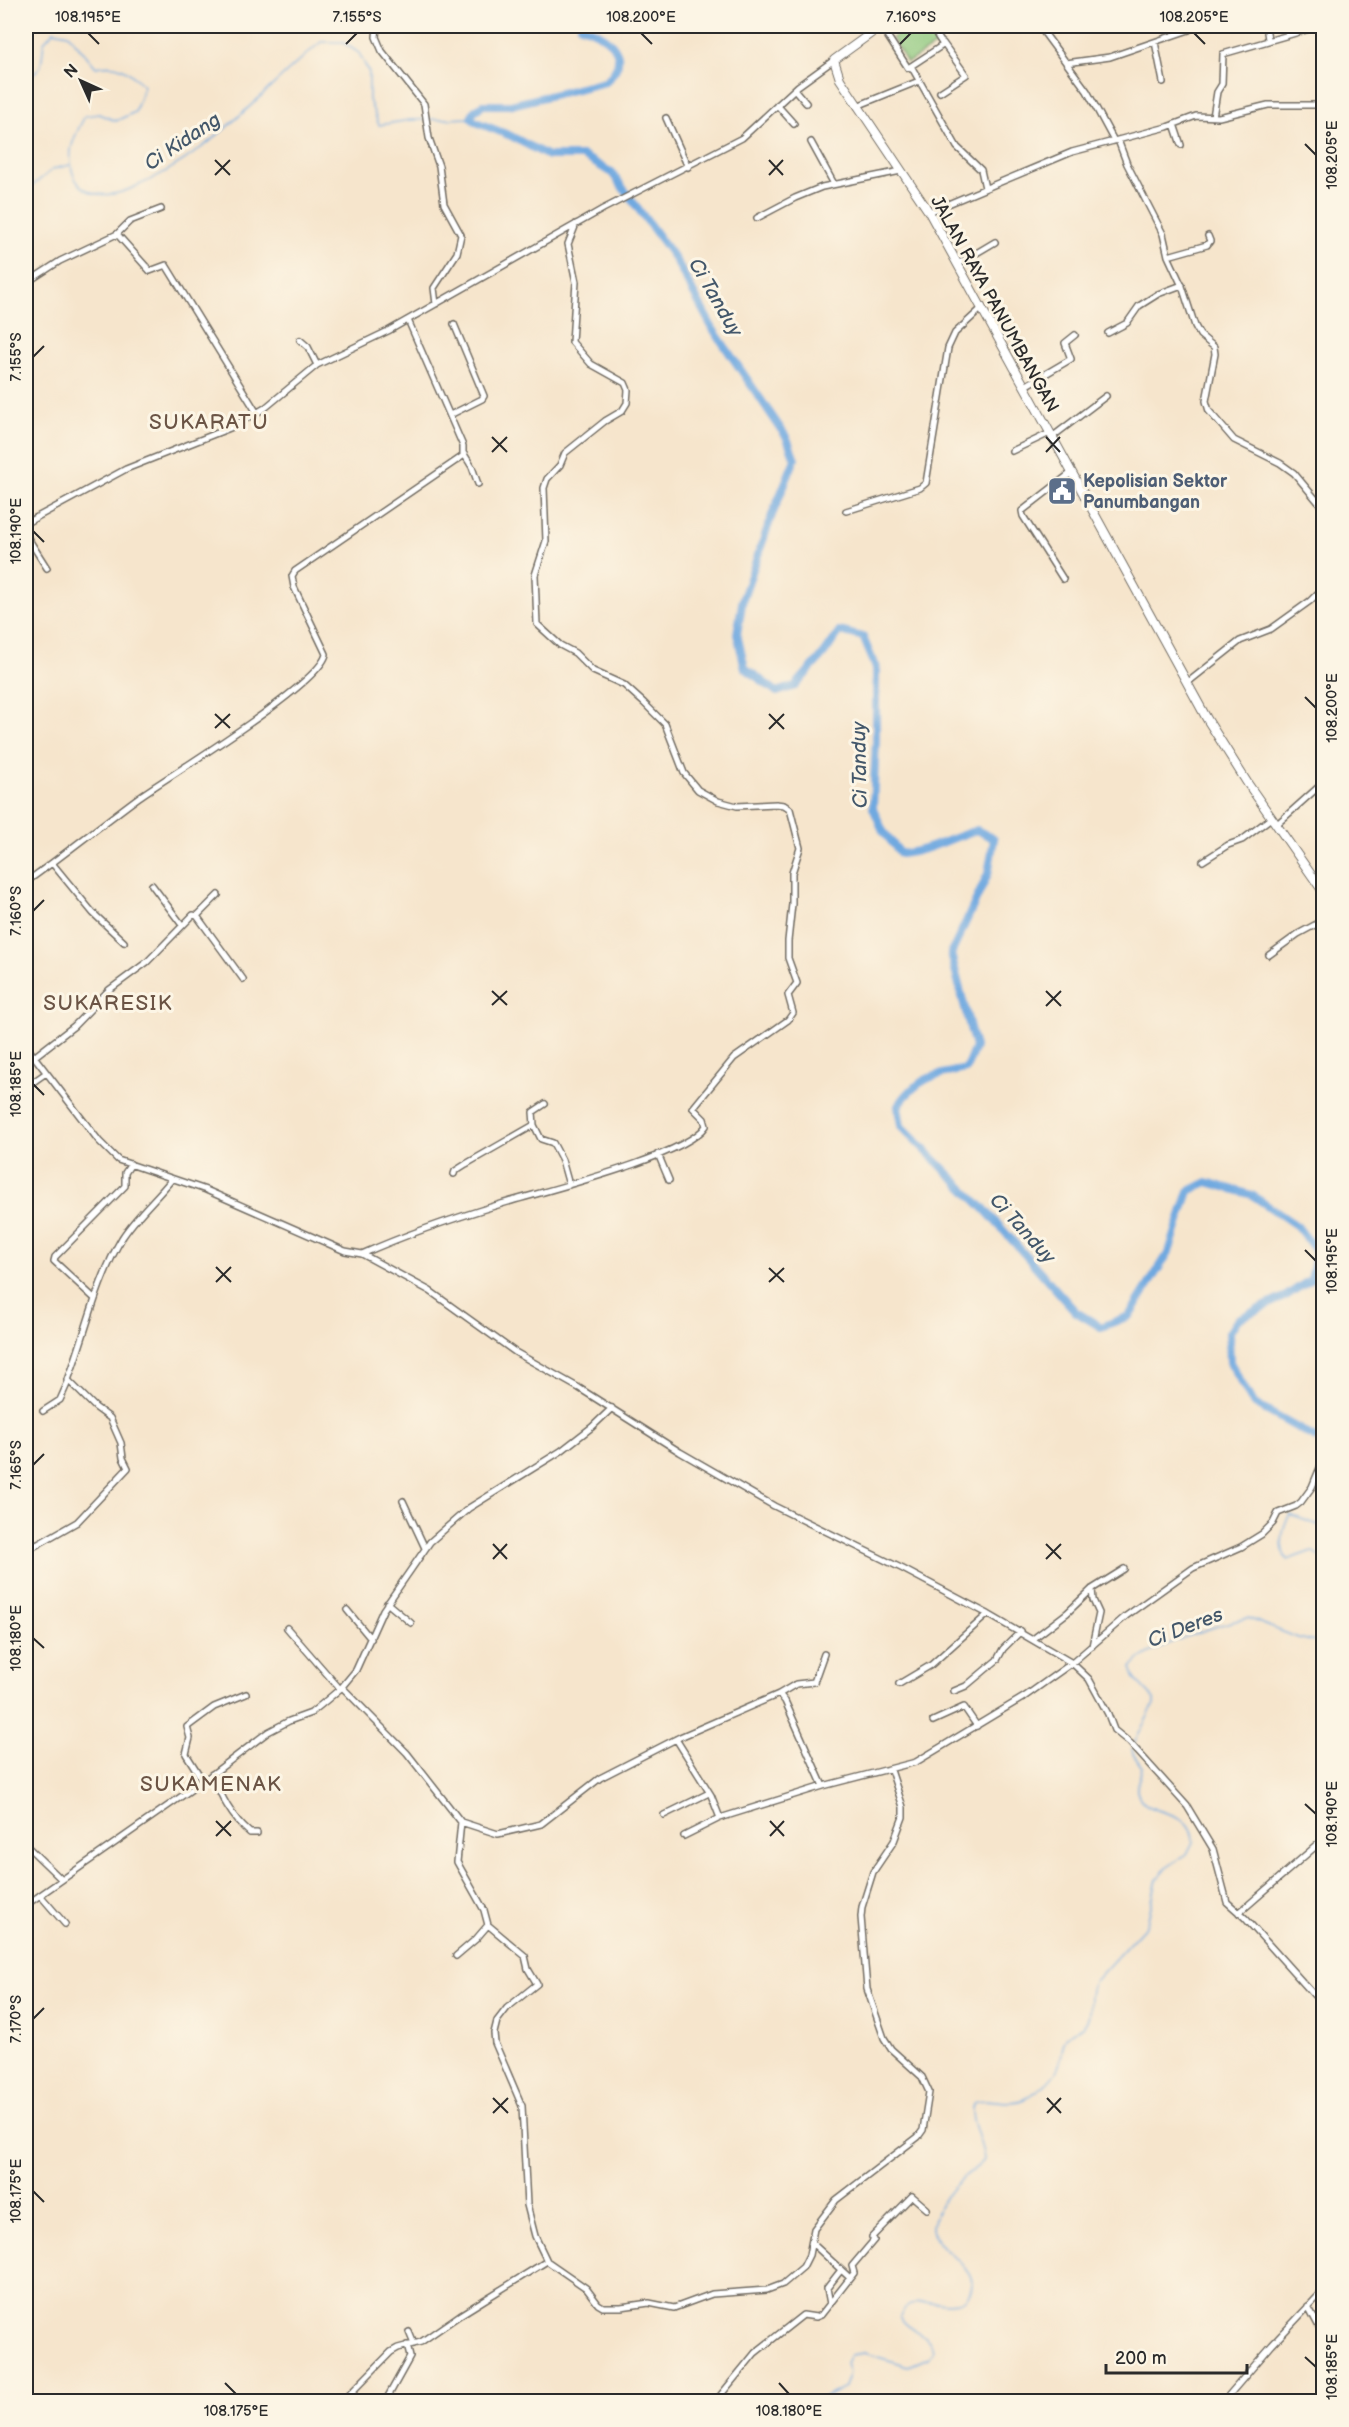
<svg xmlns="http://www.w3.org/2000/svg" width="1349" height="2427" font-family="'Balsamiq Sans',sans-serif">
<rect width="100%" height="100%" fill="#fcf5e5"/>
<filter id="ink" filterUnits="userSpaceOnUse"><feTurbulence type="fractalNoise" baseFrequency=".0167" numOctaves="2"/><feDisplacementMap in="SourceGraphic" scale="12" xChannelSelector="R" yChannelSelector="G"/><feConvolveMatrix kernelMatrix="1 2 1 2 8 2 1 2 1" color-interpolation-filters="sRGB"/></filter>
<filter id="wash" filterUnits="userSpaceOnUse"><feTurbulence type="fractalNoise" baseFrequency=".008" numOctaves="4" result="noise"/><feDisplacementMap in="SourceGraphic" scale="24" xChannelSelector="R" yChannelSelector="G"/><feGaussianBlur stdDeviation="1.35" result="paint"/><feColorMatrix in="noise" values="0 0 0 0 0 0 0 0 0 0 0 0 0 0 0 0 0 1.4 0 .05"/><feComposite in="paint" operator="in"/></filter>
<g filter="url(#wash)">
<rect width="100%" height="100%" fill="#f6e5cc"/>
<!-- green -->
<path fill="#8dc87d" stroke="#5c7a54" stroke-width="1.5" d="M910,26H928L939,43L907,63L892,38Z"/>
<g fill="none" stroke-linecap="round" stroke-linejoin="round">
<!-- stream -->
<path stroke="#70a9e0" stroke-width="1.5" d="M26,82L41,66L44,42L54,31L68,34L96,67C120,62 127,70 144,86L135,112L116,121L99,114L85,116C79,127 73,138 71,150C67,190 96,203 130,189C208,158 258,94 321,42H342L359,53L369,73V100L379,125L410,120L471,118
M26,191L53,169L70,165
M1324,1527L1290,1515C1282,1525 1279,1550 1287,1560L1312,1551L1324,1559
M1134,1744L1154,1704V1699L1135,1679L1131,1668C1143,1648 1223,1623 1248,1618L1298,1638L1324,1644
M798,2402L824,2398L844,2387L849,2373L846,2363L850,2355L864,2353L909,2366L928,2358L933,2351L932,2346C925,2331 906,2330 900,2316C914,2286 957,2316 969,2294C987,2262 920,2251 934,2218C940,2203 950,2189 963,2178C970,2171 978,2168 984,2160C983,2143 968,2118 973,2104C984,2094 1008,2108 1026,2098C1037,2091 1050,2083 1057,2070C1067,2050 1055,2036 1083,2027C1095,2013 1085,1997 1094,1982L1147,1924L1157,1879L1166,1868L1187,1854L1193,1842C1193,1804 1143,1820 1137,1791C1136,1783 1141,1775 1142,1767L1133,1754L1132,1749"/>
<!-- river -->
<path stroke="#70a9e0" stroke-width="8" d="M581,26C608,35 635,56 605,82L511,105H483L474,111L471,118L476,122L511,136L548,156H583L612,173L675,259L713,329L787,438L795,459L772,515L743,598L737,634L745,668L777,692L795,686L824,654L840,631L863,637L876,668V741L873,808L883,831L901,854C929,851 950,838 977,830L994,839L988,874L951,954L975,1047L966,1069C934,1075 918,1077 898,1106L901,1126L987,1212L1076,1312L1101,1327L1129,1316L1169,1252L1189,1191L1207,1182L1252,1195L1297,1226L1317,1252L1311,1279L1286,1296L1238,1319L1229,1333L1230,1362L1253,1403L1324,1443"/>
</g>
</g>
<g filter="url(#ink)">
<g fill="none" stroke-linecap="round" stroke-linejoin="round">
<!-- minor casing -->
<g stroke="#726c63" stroke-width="8">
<path id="minor" d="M377,26L376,37L382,51L424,104L429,138L439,166L444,204L461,235L457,253L434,288L436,304
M881,26L908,68L943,45L931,26
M1039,26L1087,91L1114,141
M1093,26H1094
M1266,26L1268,39
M1155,42L1163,82
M1066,63L1110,57L1189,30L1194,26
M911,66L957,147L981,170L985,188
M795,90L806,103
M940,92L966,75L943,43
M777,105L794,124
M1321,105L1324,119
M857,106L919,81
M1213,117L1217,92L1222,84L1223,54L1320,26
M666,118L688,167
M1174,124L1181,145
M1118,140L1127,164L1163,234L1168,256L1182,286L1195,326L1200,335L1214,347L1215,354L1206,401L1209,411L1234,440L1280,463L1294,473L1324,509
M811,142L834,184
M929,212L1072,152L1167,127L1196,116L1219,117L1268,105H1324
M757,218L795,198L822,187L901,171
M117,234L150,271L166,265L257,413
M1168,256L1207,245L1210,241L1208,236
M958,264L995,242
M26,283L60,261L117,234L130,221L161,209
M1108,333L1127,323L1139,306L1158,294L1182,285
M300,340L308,347L317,365
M1025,386L1071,359L1065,343L1075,335
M450,415L482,399L484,396L454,324
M1052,437L1106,396
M1012,451L1050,433
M464,454L472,467L478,484
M846,511L920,488L926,483L948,348L955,333L982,308
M26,523L126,469L230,428L265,408L317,365L388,331L603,209L742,138L798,86L834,60
M26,535L47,568
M1063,579L1023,516L1022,511L1071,473
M1187,683L1240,641L1271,629L1310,601L1324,587
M1276,825L1324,782
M1203,861L1228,845L1242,840L1271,818
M52,863L93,913L124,942
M26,882C64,855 101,825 139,797C170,775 321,684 326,654L294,587L292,576L295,571L463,456V446L408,320
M152,885L182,925
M197,916L218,895
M1269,955L1298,934L1324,920
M26,1046L99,1141L118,1160L206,1190L345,1251L362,1254L430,1291L515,1352L579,1388L680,1452L774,1506L903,1569L986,1613L1072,1663L1089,1679L1108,1714L1114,1730L1130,1743L1187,1806L1213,1849L1227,1902L1245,1918L1324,2006
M34,1057L74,1026L109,990L147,962L193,915L197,916L243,979
M26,1087L46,1073
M545,1104L533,1112L534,1125L541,1139L553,1143L562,1160L569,1185
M658,1154L669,1180
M454,1174L455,1171L466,1164L534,1125
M362,1254C407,1234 454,1218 501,1204C540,1192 686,1157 706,1126L704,1119L693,1108L734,1058L788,1020L793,1013L788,995L797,983L788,958V941L792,904V873L800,848L790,809L784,805L776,804L737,806L718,801L698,790L684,773L665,724L644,703L624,685L593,671L575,653L560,645L537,624L535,575L546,541L544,488L547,479L560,465L565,453L605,421L622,411L627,403L628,390L625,383L591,364L572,342L576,282L568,244L576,224
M94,1298L54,1261L55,1257L125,1186V1173L131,1164
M43,1411L60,1400L68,1382
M403,1501L425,1548
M26,1541L36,1545
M26,1551L77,1522L128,1468L123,1458L121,1443L110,1418L95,1407L68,1380C86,1333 96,1282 122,1238C136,1216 156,1199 172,1179
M1092,1589L1093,1600L1099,1613L1092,1646
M387,1603L411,1623
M347,1610L371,1639
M287,1628L340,1689
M1033,1639L1067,1613L1092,1589L1124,1569
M899,1684L931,1665L988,1614
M342,1687L407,1753L461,1822L498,1834L541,1824L600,1778L680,1737L779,1694L785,1701L823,1786L916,1762L1024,1697L1072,1663L1126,1616L1193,1568L1241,1547L1262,1534L1273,1523L1278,1513L1296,1506L1301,1502L1312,1487L1324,1458
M954,1691L966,1686L997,1660L1003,1649L1021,1631
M779,1694L796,1684L814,1682L824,1654
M933,1721L964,1707L977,1726
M676,1739L711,1795L720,1818L823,1786
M212,1774C221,1796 231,1817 250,1833H257
M203,1781L186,1754L190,1738L187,1727L214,1707L246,1694
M664,1815L709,1793
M684,1836L720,1818
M30,1849L61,1879
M40,1895L65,1924
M26,1905L202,1782L268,1732L289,1721L311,1713L328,1699L341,1688L356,1670L383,1610L430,1542L469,1508L561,1451L592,1427L612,1408
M1239,1913L1324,1839
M488,1925L525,1956L528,1969L537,1984L507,2008L497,2021L494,2033L495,2043L522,2106L527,2205L535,2236L547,2261L586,2288L598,2304L603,2307H621L649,2303L674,2308L712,2294L767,2290L783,2284L803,2267L809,2255L814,2229L836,2200L918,2137L923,2130L929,2092L922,2077L891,2049L884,2038L867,1989L861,1917L862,1907L873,1872L894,1841L903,1817V1807L891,1770
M456,1956L476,1939L488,1925L484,1910L457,1862L461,1822
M812,2243L850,2278
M830,2304L827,2288L841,2270
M1308,2306L1324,2336
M409,2332L414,2344
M342,2402L391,2352L398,2348L421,2342L460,2315L547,2261
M385,2402L410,2357L407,2345
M715,2402L755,2353L803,2315L816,2317L821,2315L854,2273L852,2266L874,2240L872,2237L912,2196L927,2209
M1223,2402L1272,2345L1324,2290"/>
</g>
<!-- secondary casing -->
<g stroke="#726c63" stroke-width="10">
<path id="secondary" d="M881,26L834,60L840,79L929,212L1207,719L1248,784L1324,893"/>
</g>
<!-- minor -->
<use href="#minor" stroke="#fff" stroke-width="5"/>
<!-- secondary -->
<use href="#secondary" stroke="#fff" stroke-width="8"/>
</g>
</g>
<!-- ticks -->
<path fill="none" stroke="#2b2b2b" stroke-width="2" d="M88,33L99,44M641,33L652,44M1194,33L1205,44M346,44L357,33M900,44L911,33M1305,144L1316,155M215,160L230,175M769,160L783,175M215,175L230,160M769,175L783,160M33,357L44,346M492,437L507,452M1046,437L1060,452M492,452L507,437M1046,452L1060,437M33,531L44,542M1305,697L1316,708M215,714L230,728M769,714L784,729M215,728L230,714M769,729L784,714M33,911L44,900M492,991L507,1005M1046,991L1061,1006M492,1005L507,991M1046,1006L1061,991M33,1084L44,1095M1305,1250L1316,1261M216,1267L231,1282M769,1268L784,1282M216,1282L231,1267M769,1282L784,1268M33,1465L44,1454M493,1544L507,1559M1046,1544L1061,1559M493,1559L507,1544M1046,1559L1061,1544M33,1638L44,1648M1305,1804L1316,1814M216,1821L231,1836M770,1821L784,1836M216,1836L231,1821M770,1836L784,1821M33,2019L44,2008M493,2098L508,2113M1047,2098L1061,2113M493,2113L508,2098M1047,2113L1061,2098M33,2191L44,2202M1305,2357L1316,2367M225,2383L236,2394M779,2383L789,2394"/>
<!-- icons -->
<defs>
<g id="civic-square" transform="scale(1.5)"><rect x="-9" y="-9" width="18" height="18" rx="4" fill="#5c6f8a" stroke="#fcf5e5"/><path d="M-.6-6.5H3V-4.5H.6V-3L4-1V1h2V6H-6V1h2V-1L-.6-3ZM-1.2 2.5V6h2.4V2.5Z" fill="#fff"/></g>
</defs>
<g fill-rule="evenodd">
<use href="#civic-square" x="1062" y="491"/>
</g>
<g text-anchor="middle" stroke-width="6" stroke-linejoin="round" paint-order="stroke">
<!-- street labels -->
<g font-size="18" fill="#2b2b2b" stroke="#fcf5e5">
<text transform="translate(995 304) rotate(61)" y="6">JALAN RAYA PANUMBANGAN</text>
</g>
<!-- service labels -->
<g font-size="18" font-weight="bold" fill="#4e5e75" stroke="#fcf5e5" text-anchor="start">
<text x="1083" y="487">Kepolisian Sektor<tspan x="1083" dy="21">Panumbangan</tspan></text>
</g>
<!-- water labels -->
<g font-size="20" font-style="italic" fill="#43576a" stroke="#fcf5e5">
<text transform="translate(182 141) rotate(-34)" y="7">Ci Kidang</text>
<text transform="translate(716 297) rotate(60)" y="7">Ci Tanduy</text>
<text transform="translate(859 765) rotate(-91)" y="7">Ci Tanduy</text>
<text transform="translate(1023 1228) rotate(48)" y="7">Ci Tanduy</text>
<text transform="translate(1185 1627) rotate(-21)" y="7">Ci Deres</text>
</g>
<!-- quarter labels -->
<g font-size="21" letter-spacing="1.5" fill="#6b5445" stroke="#fcf5e5">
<text x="209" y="429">SUKARATU</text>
<text x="108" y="1010">SUKARESIK</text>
<text x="211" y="1791">SUKAMENAK</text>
</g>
</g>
<!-- margin -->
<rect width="1349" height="2427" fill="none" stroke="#fcf5e5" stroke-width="66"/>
<!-- north arrow -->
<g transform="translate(81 81) rotate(315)" stroke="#fcf5e5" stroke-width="4.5" paint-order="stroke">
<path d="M0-4.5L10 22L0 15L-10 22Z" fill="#2b2b2b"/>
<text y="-9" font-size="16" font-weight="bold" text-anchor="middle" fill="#2b2b2b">N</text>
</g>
<!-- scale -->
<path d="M1106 2364v9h141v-9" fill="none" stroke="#2b2b2b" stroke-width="3"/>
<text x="1115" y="2364" font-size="18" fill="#2b2b2b" stroke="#fcf5e5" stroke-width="4.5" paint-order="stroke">200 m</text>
<rect x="33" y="33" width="1283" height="2361" fill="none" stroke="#2b2b2b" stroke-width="2"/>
<g font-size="15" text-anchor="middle" fill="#2b2b2b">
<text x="88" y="22">108.195°E</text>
<text x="357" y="22">7.155°S</text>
<text x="641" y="22">108.200°E</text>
<text x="911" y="22">7.160°S</text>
<text x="1194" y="22">108.205°E</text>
<text transform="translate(1332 155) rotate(-90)" y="5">108.205°E</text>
<text transform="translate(16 357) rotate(-90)" y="5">7.155°S</text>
<text transform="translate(16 531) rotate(-90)" y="5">108.190°E</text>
<text transform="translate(1332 708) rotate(-90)" y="5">108.200°E</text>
<text transform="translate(16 911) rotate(-90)" y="5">7.160°S</text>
<text transform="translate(16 1084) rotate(-90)" y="5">108.185°E</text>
<text transform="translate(1332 1261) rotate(-90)" y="5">108.195°E</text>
<text transform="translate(16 1465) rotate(-90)" y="5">7.165°S</text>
<text transform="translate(16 1638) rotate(-90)" y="5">108.180°E</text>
<text transform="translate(1332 1814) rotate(-90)" y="5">108.190°E</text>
<text transform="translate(16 2019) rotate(-90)" y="5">7.170°S</text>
<text transform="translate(16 2191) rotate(-90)" y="5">108.175°E</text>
<text transform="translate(1332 2367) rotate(-90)" y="5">108.185°E</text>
<text x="236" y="2416">108.175°E</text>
<text x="789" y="2416">108.180°E</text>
</g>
</svg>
